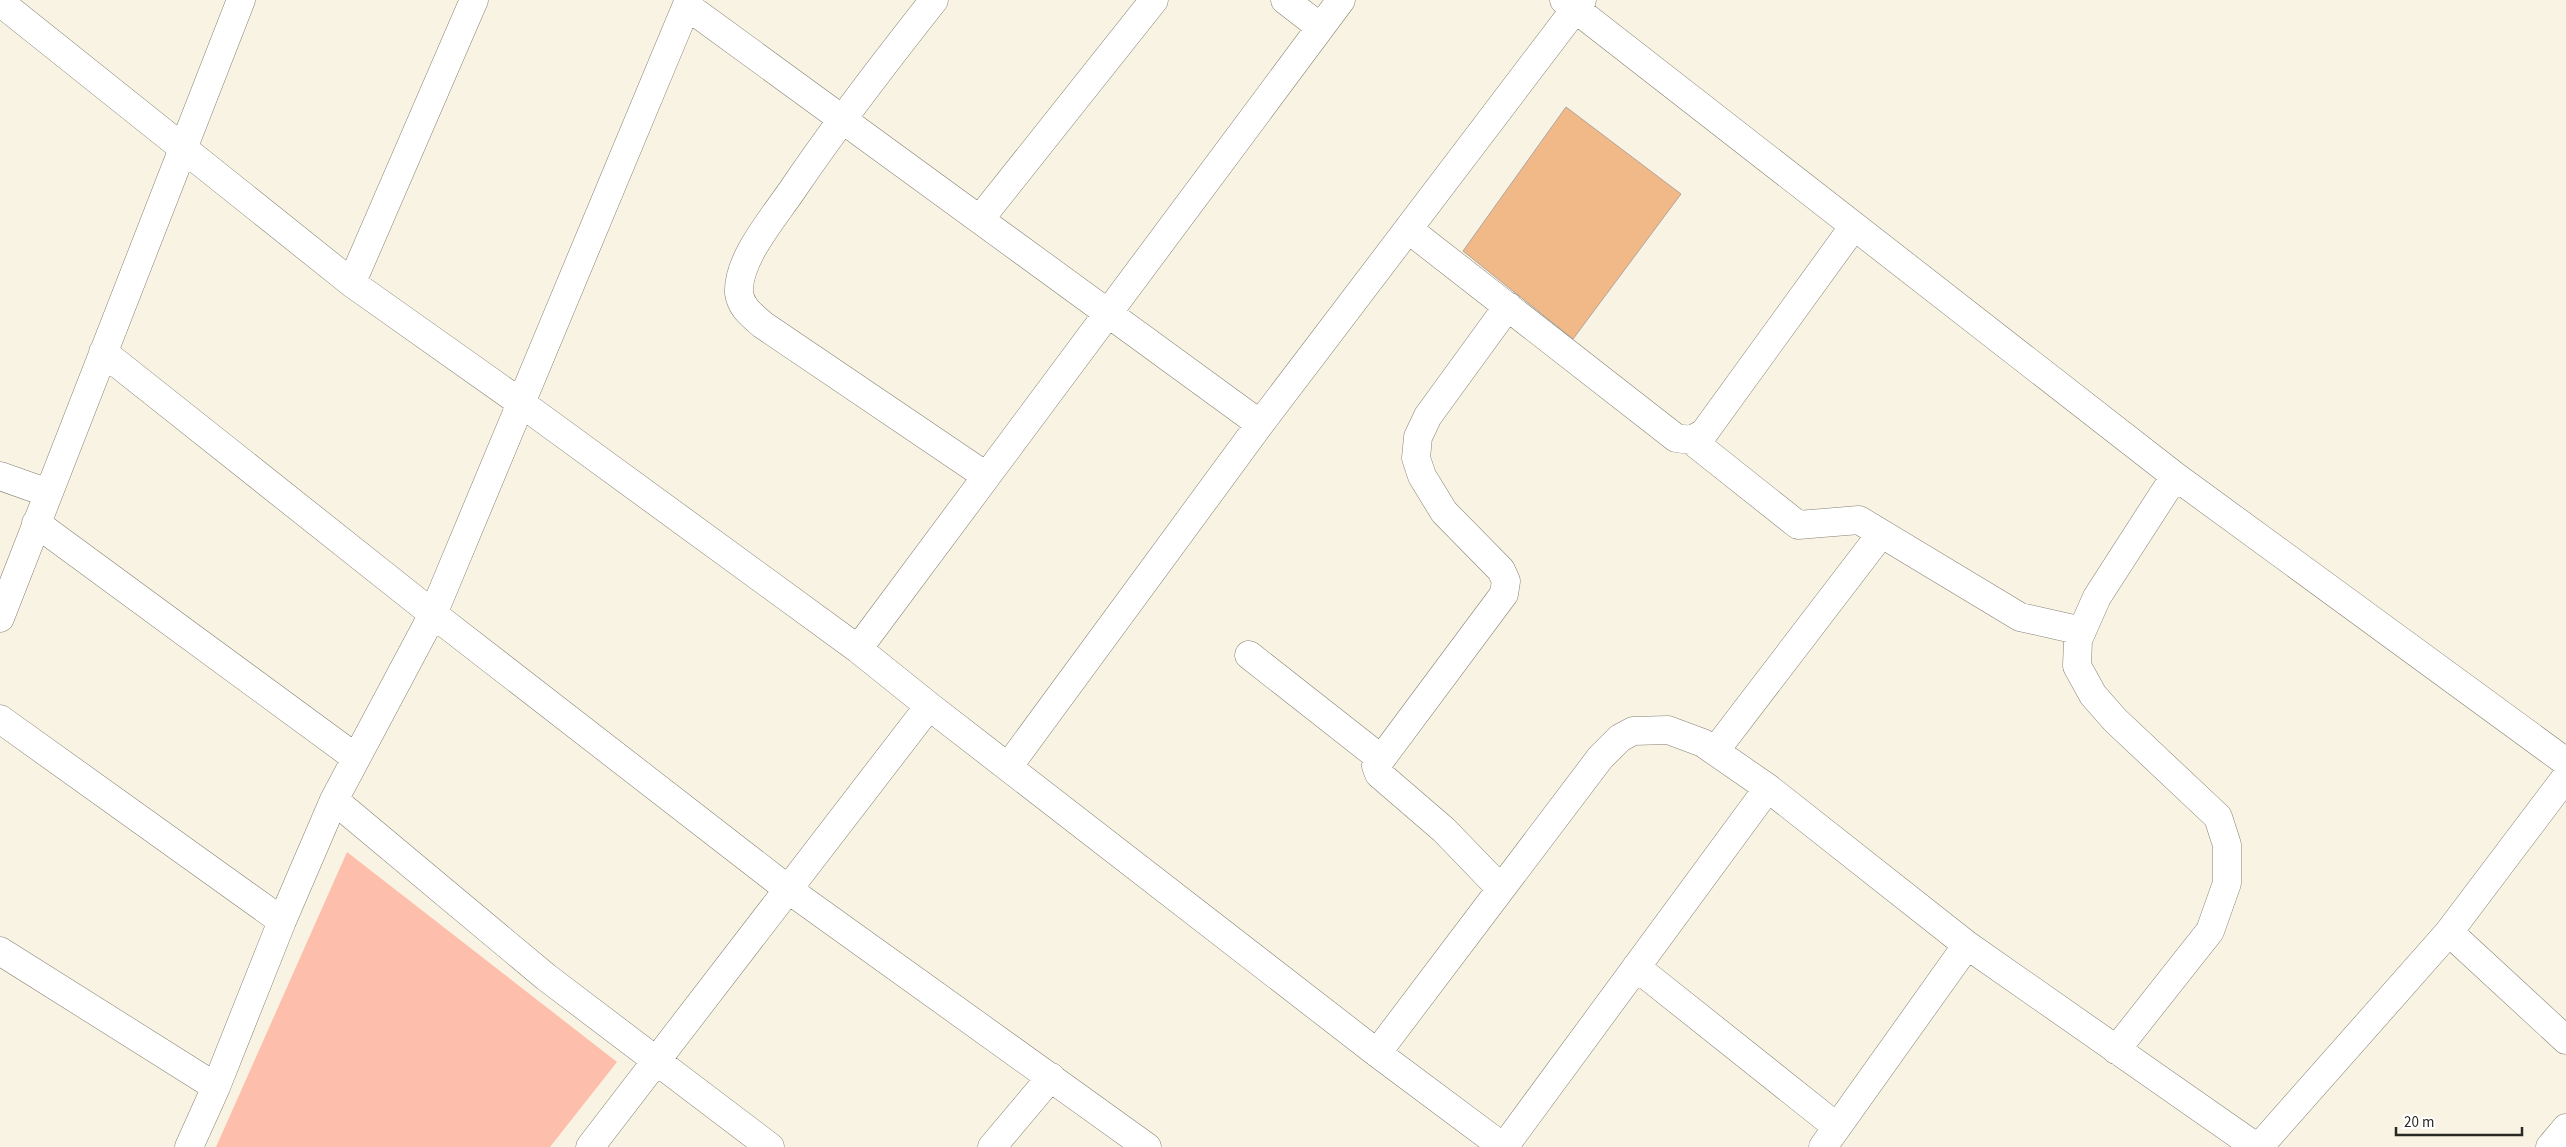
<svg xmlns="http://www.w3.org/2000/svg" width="2566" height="1147" font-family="'Source Sans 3',sans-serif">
<rect width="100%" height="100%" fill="#f9f3e4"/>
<!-- green -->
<path fill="#fdbfac" d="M347,852L617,1062L550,1147H216Z"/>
<!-- building -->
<path fill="#f1b988" stroke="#b0a49a" d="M1566,107L1681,194L1573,339L1463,251Z"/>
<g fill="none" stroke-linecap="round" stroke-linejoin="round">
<!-- street casing -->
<g stroke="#858072" stroke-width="29">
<path id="street" d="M934,0C885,62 837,124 793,189C775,216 737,259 739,293C741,308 753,316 763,325L986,476
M1285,0L1320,27
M1564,0L2175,476L2566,762
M0,2L353,284L521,403L858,649L929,706L1377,1053L1503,1147
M687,6L1260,424
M980,219L1154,0
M1408,229L1676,438L1691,440L1704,433L1854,226
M352,282L474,0
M103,352L433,614L789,890L1147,1147
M1691,440L1798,525L1859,520L2020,617L2082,631
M0,476L48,493
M36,523L356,758
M0,618L241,0
M858,649L1341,0
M1249,655L1380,758
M0,719L282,921
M1715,751L1881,534
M1008,767L1260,424L1582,0
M334,800L546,977L770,1147
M1501,889L1444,830L1379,774L1376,766L1504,594L1506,581L1501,570L1444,512L1422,476L1416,458L1418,437L1428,416L1508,306
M2449,932L2566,1040
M0,951L216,1087
M1636,967L1837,1127
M2116,1050L2210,931L2227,883V845L2218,817L2115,720L2093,695L2077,666L2078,640L2097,597L2175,476
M1377,1053L1600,758L1620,738L1633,731L1668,730L1703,743L1768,788L1967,945L2256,1147
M189,1147L216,1087L282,921L334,800L433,614L689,0
M590,1147L929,706
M992,1147L1051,1077
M1504,1147L1768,788
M1823,1147L1967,945
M2259,1147L2449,932L2566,777
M2550,1147L2566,1128"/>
</g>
<!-- street -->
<use href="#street" stroke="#fff" stroke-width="28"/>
</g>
<!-- scale -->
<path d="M2396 1127v8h126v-8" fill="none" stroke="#2a2822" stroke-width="2.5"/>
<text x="2404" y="1127" font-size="15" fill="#2a2822" stroke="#ffffff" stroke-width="4" paint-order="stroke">20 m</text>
</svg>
